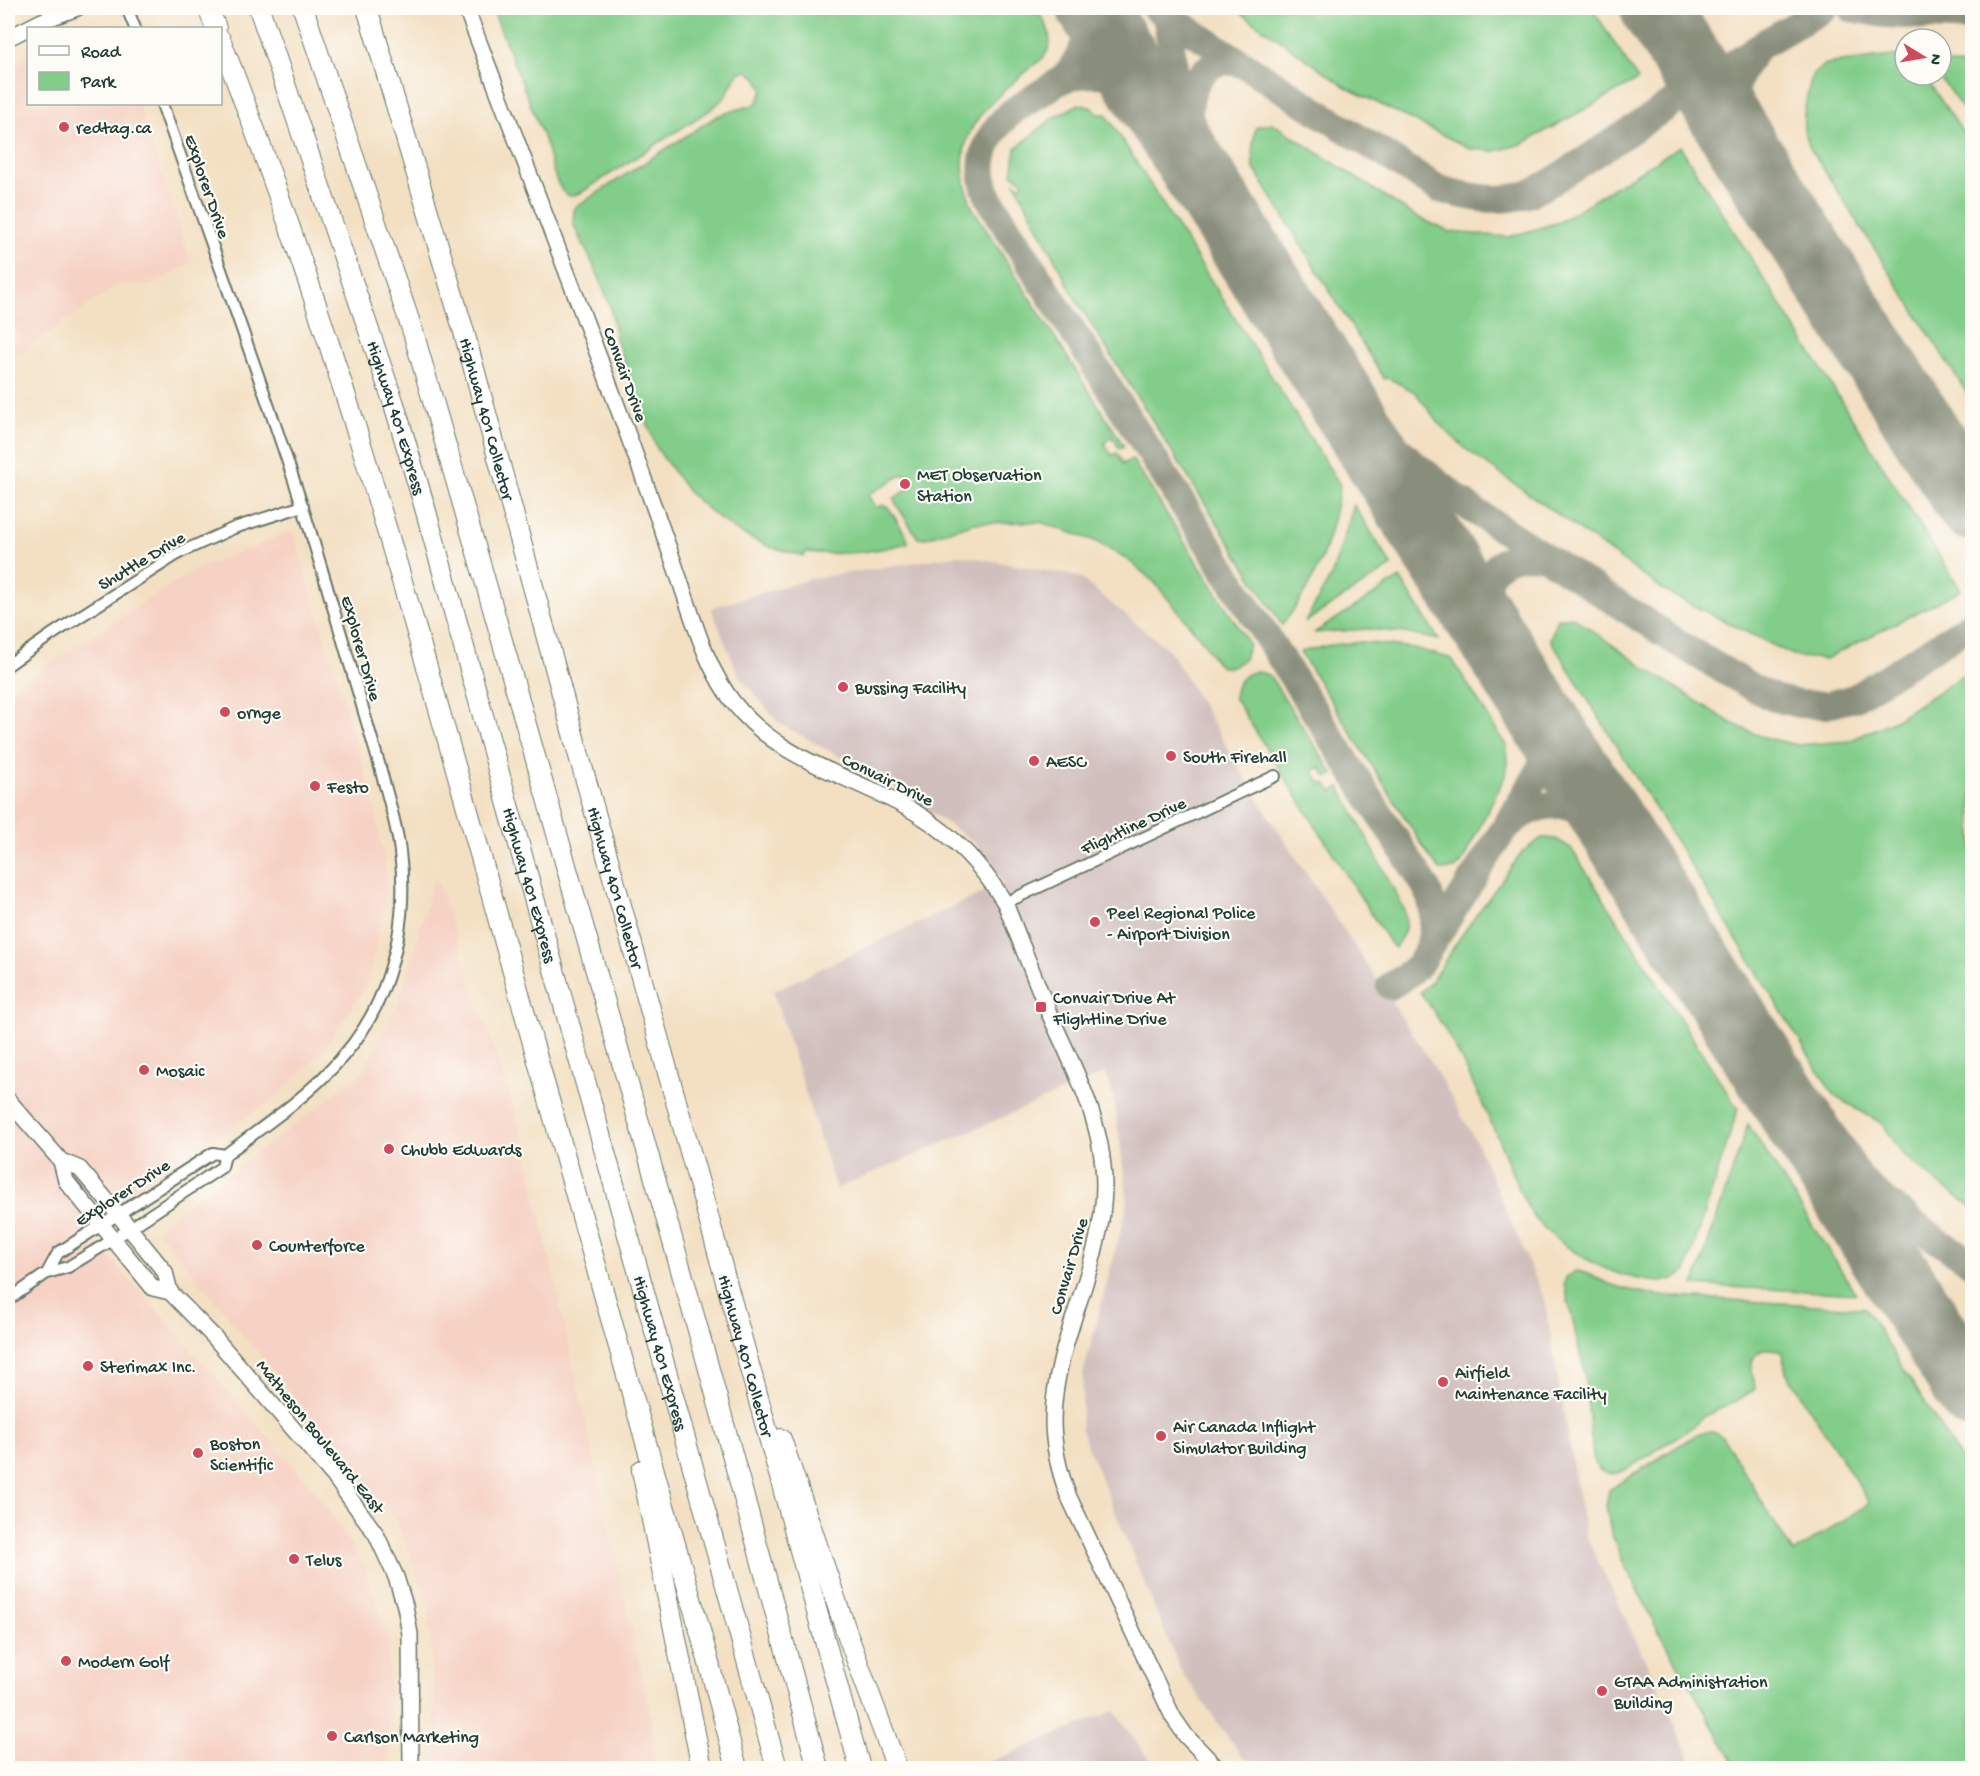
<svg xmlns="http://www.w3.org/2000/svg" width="1980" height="1776" font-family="'Gochi Hand',sans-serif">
<rect width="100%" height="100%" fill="#fdfcf7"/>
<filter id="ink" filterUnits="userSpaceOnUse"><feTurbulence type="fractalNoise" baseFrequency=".0167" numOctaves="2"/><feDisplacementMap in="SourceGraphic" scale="12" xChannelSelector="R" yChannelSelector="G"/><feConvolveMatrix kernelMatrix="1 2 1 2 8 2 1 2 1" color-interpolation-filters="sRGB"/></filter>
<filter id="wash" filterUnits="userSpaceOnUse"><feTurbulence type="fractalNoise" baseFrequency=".008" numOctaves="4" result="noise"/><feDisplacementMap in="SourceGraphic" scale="24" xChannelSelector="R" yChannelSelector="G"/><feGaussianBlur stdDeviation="1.35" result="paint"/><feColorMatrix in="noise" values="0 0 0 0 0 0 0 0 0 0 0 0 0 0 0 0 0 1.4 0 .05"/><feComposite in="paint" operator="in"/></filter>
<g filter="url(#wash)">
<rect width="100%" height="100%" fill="#f3e0c3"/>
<!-- built -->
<path fill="#f6d2c4" d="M28,57V104H139L191,263L150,285L119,284L8,361V68Z
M293,531L372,795L388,879L369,981L322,1052L273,1100L81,1224L316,1492L364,1564L387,1639L390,1708L389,1768H23L8,1750V691L192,571Z
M435,875L520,1125L650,1712L656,1768H437L429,1604L395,1519L156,1229L361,1074L398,1005Z"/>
<!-- industrial -->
<path fill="#d1bfbe" d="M960,555L1079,577L1170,651L1264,809L1433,1065L1477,1143L1544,1298L1585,1534L1651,1672L1694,1768H1265L1243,1758L1181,1671L1081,1430L1083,1374L1128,1202L1114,1098L1105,1073L836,1189L773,991L1004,883L974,842L896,788L779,723L739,676L711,608L810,579Z
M1114,1711L1155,1768H992L990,1762Z"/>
<!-- green -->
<path fill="#82cd8a" stroke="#50855f" stroke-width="1.5" d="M492,8H1037C1044,20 1052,31 1049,46C1047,57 1036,63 1028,70C978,112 947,138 972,207L1124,446L1120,449L1112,437L1104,443L1112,455L1117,453L1123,464L1132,459L1249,644L1244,659L1233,667H1221L1217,663L1202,640L1155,583L1127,559L1095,541L1040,522L975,523L925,538H918L896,504L894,498L916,484L910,474L905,476L903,474L868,495L877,508L882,505L888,507L907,537L908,543C873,552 842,556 806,552L804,556L770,547L740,533L713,514L689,493L657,449L617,342L610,306L599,277L573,223L574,210L577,206L717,116L756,104L763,90L758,79L747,71L738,73L725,97L713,108L582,192C577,195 571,198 565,194C555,185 549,155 545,142C528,97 509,52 492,8Z
M1234,8H1592L1638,80L1522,144L1496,151L1471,149L1347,88Z
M1901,55L1905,56V75H1924L1972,146V401L1810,148C1797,125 1807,99 1812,75L1826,64Z
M1941,62L1969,67L1972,70V122L1938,75H1941Z
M1079,104L1092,108L1098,114H1106L1340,485C1331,540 1318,581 1282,625L1077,302L1015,183L1020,186L1023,181L1012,174L1016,148L1053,118Z
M1272,123L1415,216L1451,232L1509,237L1559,222L1680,146L1961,590L1826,659L1797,657L1668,593L1467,450L1441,426L1415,392L1388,378L1384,379L1253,167V142L1256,127Z
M1354,505L1392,566L1305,622L1332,574Z
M1400,578L1439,640L1399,632L1366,629L1314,633Z
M1573,617L1648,670L1731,723L1765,738L1798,745L1849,741L1893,721L1972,670V1207L1938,1183L1902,1153L1883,1124L1834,1096L1550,639L1558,619Z
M1362,642L1414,648L1452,659L1507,747L1508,764L1506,774L1462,862L1455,869L1440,870L1431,859L1300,652L1331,645Z
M1257,671L1270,676L1333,774L1327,778L1320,767L1313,771L1321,784L1326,783L1332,792L1340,787L1404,909L1406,922L1404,932L1395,948L1389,942L1234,697C1236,682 1242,674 1257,671Z
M1542,838L1556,839L1571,848L1738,1109L1686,1271C1670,1286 1653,1282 1634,1278C1600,1271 1556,1244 1534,1217C1522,1202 1511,1169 1503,1150C1479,1096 1456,1040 1420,992L1431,982L1461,936L1523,851Z
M1748,1124L1856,1294L1694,1285Z
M1576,1271C1589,1272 1600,1281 1612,1285C1628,1291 1646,1293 1663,1296L1865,1308L1972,1477V1768H1737L1655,1625L1624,1564L1611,1532L1606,1505L1609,1490L1697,1434C1708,1430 1714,1431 1723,1437L1793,1553L1870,1503L1786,1372L1782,1353C1776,1349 1770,1348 1763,1350C1745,1357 1754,1374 1755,1389L1738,1400L1701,1418L1694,1426L1627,1469C1611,1477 1597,1476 1593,1456L1584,1370L1564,1283L1567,1276Z"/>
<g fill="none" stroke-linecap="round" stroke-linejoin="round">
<!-- taxiway -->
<path stroke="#898e7c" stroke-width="28" d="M1086,8C1091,37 1082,59 1061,80C1098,68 1125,73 1150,103L1202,185
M1155,8L1439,189C1468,197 1498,204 1528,194C1536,191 1545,185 1553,181L1766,42L1825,8
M1165,8L1175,72L1189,116L1228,220
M1665,8L1704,84
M1851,8L1884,14L1972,18
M1132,35L1016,109C991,127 976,157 985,188C988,198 996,209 1001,218L1426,887C1436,909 1435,928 1428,951
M1189,116C1188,83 1209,49 1246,66
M1738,138C1731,107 1730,80 1753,55
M1326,375L1413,463L1470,508L1686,648L1757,690L1774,698L1798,704L1827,705L1854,698L1972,624
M1486,626C1481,580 1490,550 1544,556
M1484,627L1535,708L1544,736V756L1539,772L1503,831C1510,824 1517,817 1526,813C1556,797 1592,806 1613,831L1668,916
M1390,986L1402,979L1418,966L1503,831
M1794,1114L1875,1193L1935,1239L1972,1263"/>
<!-- runway -->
<path stroke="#898e7c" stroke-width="70" d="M1092,8C1387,469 1679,932 1972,1394
M1655,8L1972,506"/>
</g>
</g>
<g filter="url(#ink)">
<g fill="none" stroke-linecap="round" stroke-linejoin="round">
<!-- street casing -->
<g stroke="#697666" stroke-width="14">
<path id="street" d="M127,8L135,28
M8,665L51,635L179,553L234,528L303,506
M1005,903L1275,776
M47,1273L58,1253L213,1153L225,1155
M8,1300L47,1273L68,1267L114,1239L222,1167L225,1155C287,1109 355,1065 383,990C400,946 406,898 400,852C397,824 387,795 380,767C368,726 356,685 344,644C330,598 317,551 302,505C258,370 209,237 162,104"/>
</g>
<!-- secondary casing -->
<g stroke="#697666" stroke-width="18">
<path id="secondary" d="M466,8C524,161 584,314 640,468C654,508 669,547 682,587C696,627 707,668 733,702C782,764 854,775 918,814C954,836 983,867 1005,903C1020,940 1034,977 1049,1013C1074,1068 1104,1123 1104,1185C1104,1266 1054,1338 1053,1420C1053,1446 1059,1471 1068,1495L1173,1717L1186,1736L1217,1768
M8,38L42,21L77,8
M8,1100L61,1161L66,1181L153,1288L170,1292
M61,1161L80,1169L109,1203L165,1272L170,1292L214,1337L333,1475L376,1534L396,1577L405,1606L410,1634L411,1768"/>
</g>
<!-- highway casing -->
<g stroke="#697666" stroke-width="22">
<g id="highway">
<path d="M208,8L216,28"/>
<path id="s1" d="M259,8L394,404L425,508L777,1768"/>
<path d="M303,8L413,332L484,577L704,1351L818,1768"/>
<path id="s2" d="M367,8L464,332L576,745L697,1176L860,1768"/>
<path d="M220,39C328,312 407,594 486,875C543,1081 602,1287 660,1492L698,1623L737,1768"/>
<path d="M781,1439L849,1639L897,1768"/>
<path d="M642,1470L702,1768"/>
</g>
</g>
<!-- street -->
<use href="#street" stroke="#fff" stroke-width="10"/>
<!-- secondary -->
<use href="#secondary" stroke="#fff" stroke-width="15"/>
<!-- highway -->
<use href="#highway" stroke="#fff" stroke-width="20"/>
</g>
</g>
<!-- markers -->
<g fill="#d1495b" stroke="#fdfcf7" stroke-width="2">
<circle cx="64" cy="127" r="6"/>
<circle cx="905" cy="484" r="6"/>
<circle cx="843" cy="687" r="6"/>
<circle cx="225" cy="712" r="6"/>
<circle cx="1171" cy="756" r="6"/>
<circle cx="1034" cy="761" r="6"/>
<circle cx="315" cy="786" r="6"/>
<circle cx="1095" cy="922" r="6"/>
<rect x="1035" y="1001" width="12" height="12" rx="3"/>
<circle cx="144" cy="1070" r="6"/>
<circle cx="389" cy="1149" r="6"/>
<circle cx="257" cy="1245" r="6"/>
<circle cx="88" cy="1366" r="6"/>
<circle cx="1443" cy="1382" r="6"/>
<circle cx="1161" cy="1436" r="6"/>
<circle cx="198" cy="1453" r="6"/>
<circle cx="294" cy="1559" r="6"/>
<circle cx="66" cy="1661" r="6"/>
<circle cx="1602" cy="1691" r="6"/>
<circle cx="332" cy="1736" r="6"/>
</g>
<g text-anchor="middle" stroke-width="4.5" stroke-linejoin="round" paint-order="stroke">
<!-- poi labels -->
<g font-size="18" fill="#1f3d34" stroke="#fdfcf7" text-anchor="start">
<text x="76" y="133">redtag.ca</text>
<text x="917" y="480">MET Observation<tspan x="917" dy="21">Station</tspan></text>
<text x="855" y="693">Bussing Facility</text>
<text x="237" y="718">ornge</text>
<text x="1183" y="762">South Firehall</text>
<text x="1046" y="767">AESC</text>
<text x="327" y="792">Festo</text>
<text x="1107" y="918">Peel Regional Police<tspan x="1107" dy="21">- Airport Division</tspan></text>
<text x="1053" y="1003">Convair Drive At<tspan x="1053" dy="21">Flightline Drive</tspan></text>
<text x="156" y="1076">Mosaic</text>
<text x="401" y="1155">Chubb Edwards</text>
<text x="269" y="1251">Counterforce</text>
<text x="100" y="1372">Sterimax Inc.</text>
<text x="1455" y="1378">Airfield<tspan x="1455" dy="21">Maintenance Facility</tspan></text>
<text x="1173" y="1432">Air Canada Inflight<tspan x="1173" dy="21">Simulator Building</tspan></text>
<text x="210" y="1449">Boston<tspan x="210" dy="21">Scientific</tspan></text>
<text x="306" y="1565">Telus</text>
<text x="78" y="1667">Modern Golf</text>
<text x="1614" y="1687">GTAA Administration<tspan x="1614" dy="21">Building</tspan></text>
<text x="344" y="1742">Carlson Marketing</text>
</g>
<!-- street labels -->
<g font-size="18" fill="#1f3d34" stroke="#fdfcf7">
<text transform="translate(208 186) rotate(71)" y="6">Explorer Drive</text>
<text transform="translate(626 374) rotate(70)" y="6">Convair Drive</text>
<text dy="6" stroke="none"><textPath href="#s1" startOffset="432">Highway 401 Express</textPath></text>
<text dy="6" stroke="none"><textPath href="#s2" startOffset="428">Highway 401 Collector</textPath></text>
<text transform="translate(141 560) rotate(-31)" y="6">Shuttle Drive</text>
<text transform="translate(362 648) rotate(74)" y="6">Explorer Drive</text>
<text transform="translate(888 779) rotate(26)" y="6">Convair Drive</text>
<text transform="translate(1133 825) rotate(-25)" y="6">Flightline Drive</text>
<text dy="6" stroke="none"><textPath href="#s1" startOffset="918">Highway 401 Express</textPath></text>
<text dy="6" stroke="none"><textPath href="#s2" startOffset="914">Highway 401 Collector</textPath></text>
<text transform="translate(122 1192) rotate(-33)" y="6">Explorer Drive</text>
<text transform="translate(1068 1266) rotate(-74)" y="6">Convair Drive</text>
<text dy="6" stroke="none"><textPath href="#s1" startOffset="1404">Highway 401 Express</textPath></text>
<text dy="6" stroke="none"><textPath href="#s2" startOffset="1400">Highway 401 Collector</textPath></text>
<text transform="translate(321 1436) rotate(51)" y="6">Matheson Boulevard East</text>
</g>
</g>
<!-- margin -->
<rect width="1980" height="1776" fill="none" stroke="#fdfcf7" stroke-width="30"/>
<!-- legend -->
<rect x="27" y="27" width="195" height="78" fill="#fdfcf7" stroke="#a4b0a9" stroke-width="1.5"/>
<rect x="39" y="46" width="30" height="9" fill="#ffffff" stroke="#a4b0a9" stroke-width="1.5"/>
<text x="81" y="57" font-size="18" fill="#1f3d34">Road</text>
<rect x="39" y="72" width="30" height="18" fill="#82cd8a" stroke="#a4b0a9" stroke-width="1.5"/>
<text x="81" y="87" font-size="18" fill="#1f3d34">Park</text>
<!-- north arrow -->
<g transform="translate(1923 57) rotate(101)"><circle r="28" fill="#fdfcf7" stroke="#a4b0a9" stroke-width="1.5"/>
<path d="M0-4.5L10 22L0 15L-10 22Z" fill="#d1495b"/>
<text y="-9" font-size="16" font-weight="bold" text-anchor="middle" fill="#1f3d34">N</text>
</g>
</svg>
